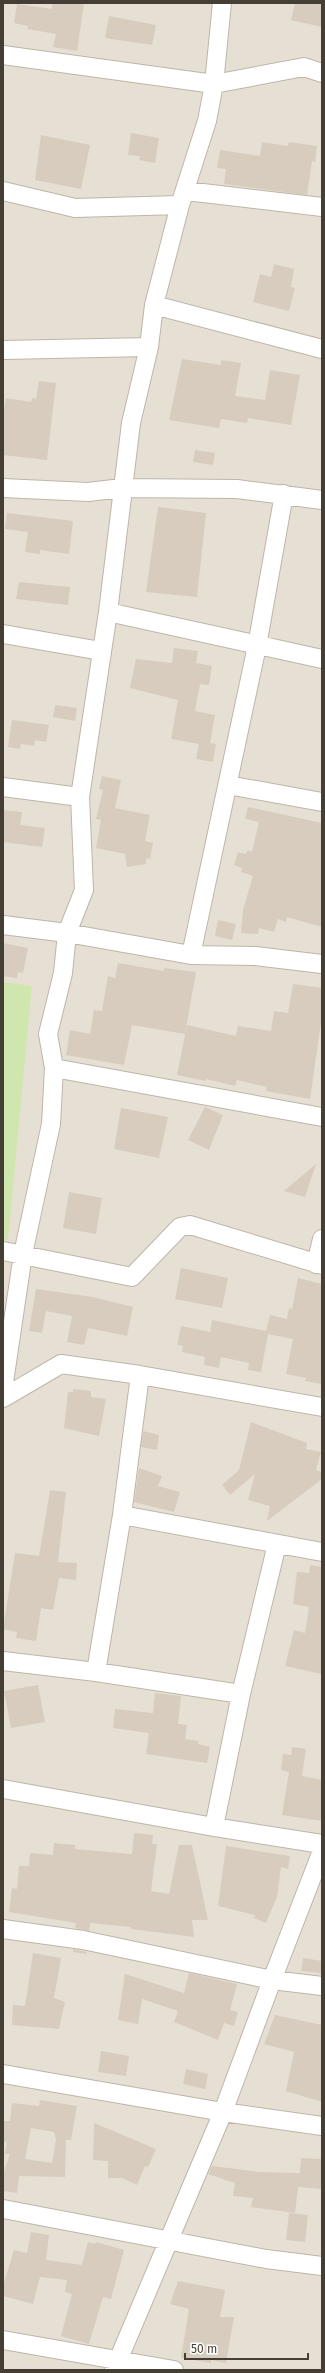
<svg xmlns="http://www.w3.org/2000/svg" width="325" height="2373" font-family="'Fira Sans',sans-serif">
<rect width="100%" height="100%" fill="#f3eee6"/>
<!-- residential -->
<path fill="#e6e0d4" d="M3,3H322V2370H3Z"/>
<!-- green -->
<path fill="#cfe7af" d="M3,982L32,986L8,1240H3Z"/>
<!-- building -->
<path fill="#d7ccbe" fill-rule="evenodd" d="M52,3H84L77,51L53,47L56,34L27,29L28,26L14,23L17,4L52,9Z
M295,3H322V27L291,20Z
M109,16L156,25L152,45L105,38Z
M131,133L159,138L155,163L139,160L140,156L128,155Z
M41,135L90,145L81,189L35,180Z
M262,142L288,146L289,142L317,146L315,162L312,161L307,195L224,184L226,169L217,168L220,150L260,156Z
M274,264L294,269L291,287L295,288L289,311L253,302L260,274L271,277Z
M182,359L221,365V360L241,363L235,396L265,400L270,370L300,375L291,425L248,418L247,423L221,419L219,428L169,420Z
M39,381L56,383L47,460L3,455V415L6,398L31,402L32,398L36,399Z
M195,450L215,453L213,465L193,462Z
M158,507L206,513L197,597L146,592Z
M7,513L73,521L69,554L40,550V554L25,552L28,532L5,529Z
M19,582L70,587L68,605L16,599Z
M174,648L198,651L196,663L212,666L209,685L200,684L195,711L215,715L210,743L216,744L213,762L196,759L199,744L171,739L178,700L130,688L136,659L172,663Z
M55,705L77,708L75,721L53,717Z
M12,720L49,725L46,742L35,740L34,746L21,744L20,749L8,747Z
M102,776L121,780L115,808L150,815L145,841L153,843L150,859L146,858V864L127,867L125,854L96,848L101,820L96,819L103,790L99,789Z
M248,807L322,823V927L287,917L286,922L278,919L274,932L259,928L258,934L241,933L243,910L253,876L241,872L242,868L234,865L238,852L246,854L248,850L252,852L259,822L245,819Z
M3,810L22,812L20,825L45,828L42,847L3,842Z
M218,920L236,924L232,940L215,936Z
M3,943L28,948L23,973L18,972L17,978L3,976Z
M118,963L164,971V968L196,972L185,1034L132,1025L124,1065L66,1055L70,1030L90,1034L94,1010L102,1011L108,976L115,978Z
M293,984L322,988V1016L310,1099L266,1091L267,1087L237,1080L235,1086L206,1079V1081L177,1075L187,1025L236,1036L238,1026L271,1031L274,1011L288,1013Z
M205,1107L223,1115L209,1150L188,1140Z
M121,1108L168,1117L159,1158L114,1149Z
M316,1164L305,1197L284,1191Z
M69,1192L102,1198L96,1234L63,1228Z
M181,1268L228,1278L222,1308L175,1299Z
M298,1278L322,1284V1384L305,1381L306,1378L286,1374L293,1339L268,1334L261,1372L248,1370L249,1363L221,1357L219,1368L204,1365L205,1357L182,1352L183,1346L177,1345L181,1326L210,1332L212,1320L266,1331L270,1315L287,1319L289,1308L292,1309Z
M36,1289L93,1297L133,1307L127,1336L88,1328L84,1345L67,1342L72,1316L46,1311L42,1333L29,1331Z
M73,1389L91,1391V1397L106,1399L99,1436L64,1428L68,1392H73Z
M251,1422L307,1443L306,1449L321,1452L316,1470L322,1472V1479L267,1521L270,1506L248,1500L255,1474L230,1495L222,1485L239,1470Z
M143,1431L159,1435L157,1450L141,1447Z
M139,1468L162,1476L158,1486L180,1492L174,1512L134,1502Z
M50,1490L66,1492L58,1562L77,1563L76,1580L59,1578L53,1610L41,1608L36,1641L16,1638L17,1632L3,1629L15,1553L39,1556Z
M310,1565L322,1567V1674L285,1666L294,1630L305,1633L309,1607L293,1604L297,1572L309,1573Z
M38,1685L45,1722L11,1728L4,1691Z
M155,1693L181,1696L178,1724L187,1725L185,1739L198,1741V1744L210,1747L207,1763L146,1754L149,1733L113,1728L115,1709L153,1713Z
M292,1747L306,1749L302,1776L322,1780V1821L282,1815L289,1772L281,1770L283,1754L291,1755Z
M134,1833L153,1835L152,1844H157L151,1891L169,1894L179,1845H192L208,1920H192L194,1937L131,1929V1927L90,1923L89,1931L75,1928L76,1923L9,1912L12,1888L17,1889L19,1866H29L30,1853L53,1855L54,1843L75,1845V1849L132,1854Z
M226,1846L290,1856L288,1869L281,1867L277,1897L266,1923L254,1918L255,1915L218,1906Z
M73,1949L87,1952L86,1954L73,1952Z
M33,1953L61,1958L54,1998L65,2002L59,2029L12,2025L13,2005L25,2006Z
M303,1958L322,1961L321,1973L301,1971Z
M189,1973L237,1984L230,2010L238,2012L234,2026L224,2023L218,2040L174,2022L178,2011L142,1999L138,2024L118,2020L125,1974L184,1993Z
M275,2015L322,2025V2102L286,2091L294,2052L264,2044Z
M101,2051L129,2056L126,2076L98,2072Z
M186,2069L208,2074L205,2089L183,2084Z
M40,2100L77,2106L71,2140H66L65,2177L19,2176L17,2193L3,2191V2175L10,2154H5L7,2142L3,2141V2121H10L12,2103L39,2106ZM31,2128L54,2132L56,2140L52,2163L25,2159Z
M94,2123L156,2149L148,2167L145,2166L137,2185L122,2178H108V2161L93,2160Z
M301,2158L322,2159V2189L298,2187L295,2213L251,2207L253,2198L233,2196L235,2183L208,2174L212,2166L259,2172L300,2173Z
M289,2213L308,2215L305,2242L286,2240Z
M31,2232L49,2235L46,2260L82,2265L88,2242L95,2244L96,2242L124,2250L111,2299L103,2297L89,2344L61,2336L72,2294L65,2292L67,2280L40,2277L33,2304L3,2296V2286L14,2250L27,2253Z
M178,2281L225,2290L220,2317H234L226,2363L211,2360V2363L181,2358L189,2309L170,2304Z"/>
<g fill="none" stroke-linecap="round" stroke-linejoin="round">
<!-- minor casing -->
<g stroke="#beb5a8" stroke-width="20">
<path id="minor" d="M3,55L214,84L304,67L322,73
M3,191L75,208L180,205
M186,191L322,207
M154,305L322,349
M3,350L149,347
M3,488L88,492L122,488L237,489L322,500
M108,612L322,659
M3,634L101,651
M228,785L322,802
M3,787L80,797
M3,925L67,933L191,955L255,956L322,964
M191,955L257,646L284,494
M54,1068L322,1117
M3,1251L132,1277L180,1227L190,1225L322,1265
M316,1264L322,1239
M3,1389L23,1254L51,1124L54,1068L48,1034L63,973L67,933L84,890L80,797L108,612L131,423L149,347L154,305L180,205L207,121L214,84L222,3
M3,1398L61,1364L140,1375L322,1407
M122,1515L322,1552
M3,1661L96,1672L241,1694
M96,1672L122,1515L140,1375
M3,1789L214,1827L322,1844
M214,1827L241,1694L277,1544
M3,1929L83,1940L272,1980L322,1986
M3,2074L223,2112L322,2126
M3,2209L266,2259L322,2266
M3,2340L174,2370
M114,2370L223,2112L272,1980L322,1851"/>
</g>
<!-- minor -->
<use href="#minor" stroke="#fff" stroke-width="18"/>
</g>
<!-- border -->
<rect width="325" height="2373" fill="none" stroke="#453e35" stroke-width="8"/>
<!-- scale -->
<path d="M185 2353v6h123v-6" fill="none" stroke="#453e35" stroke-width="2"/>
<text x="191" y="2353" font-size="12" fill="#453e35" stroke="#ffffff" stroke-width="3" paint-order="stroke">50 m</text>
</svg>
